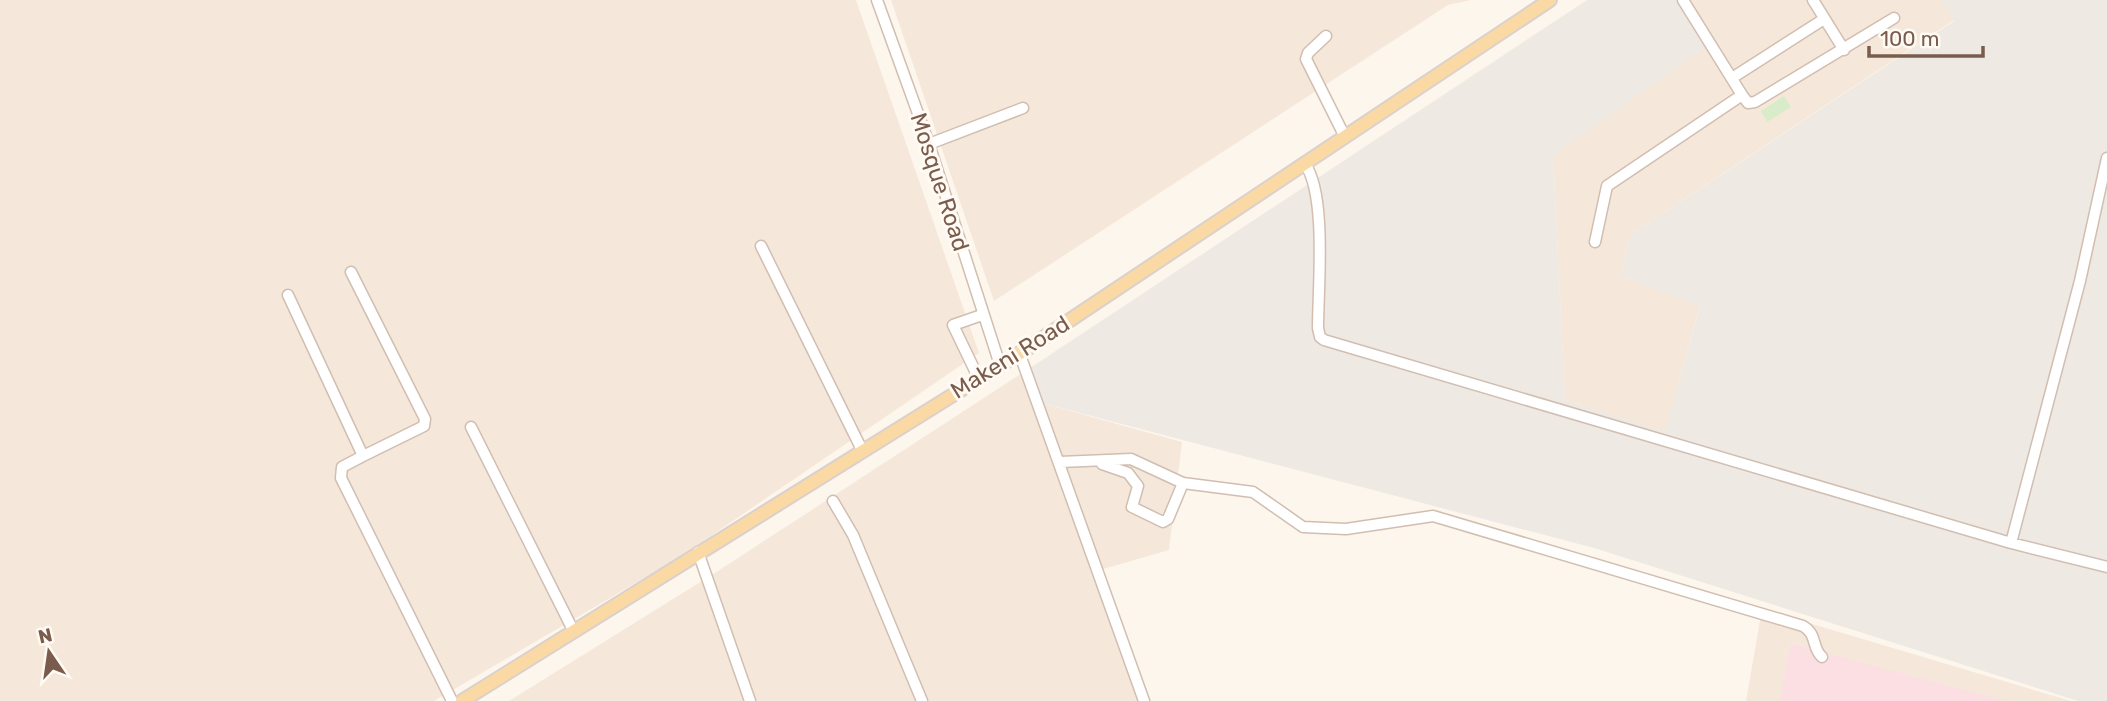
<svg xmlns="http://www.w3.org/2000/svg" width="2107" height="701" font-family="Rubik,sans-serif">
<rect width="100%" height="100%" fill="#fdf6ec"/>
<!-- residential -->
<path fill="#f5e8da" d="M0,0H856L979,353L680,557L434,701H0Z
M891,0H1471L1448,5L994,301Z
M1681,0H1941L1954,20L1630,235L1621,276L1700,305L1665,432L1565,400L1553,155L1708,45Z
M1030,368L1042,403L1182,442L1169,550L1100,570L1145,701H509L718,571Z
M1762,609L2071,701H1746Z"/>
<!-- industrial -->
<path fill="#efe9e4" d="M1587,0H1681L1708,45L1553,156L1565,400L1665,431L1700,306L1621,276L1630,235L1954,21L1941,0H2107V701H2078L1594,548L1042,403L1030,368Z"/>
<!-- medical -->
<path fill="#fbdfe3" d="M1791,644L2006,701H1780Z"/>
<!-- green -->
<path fill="#d8ecc9" d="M1784,96L1791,107L1767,122L1761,111Z"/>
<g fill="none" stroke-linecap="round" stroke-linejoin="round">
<!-- minor casing -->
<g stroke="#d1beb0" stroke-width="13">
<path id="minor" d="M877,0L929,144L1000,365
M1813,0L1844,50
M1326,36L1308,53L1306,59L1345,137
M1732,78L1824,19
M1742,95L1748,103L1755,102L1894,18
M929,144L1023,108
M1305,164C1327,195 1318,288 1318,328L1320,337L1324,340L2011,543L2107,567
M1595,242L1607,186L1742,95L1683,0
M761,246L862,450
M351,272L425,419L424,426L363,456
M288,295L363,456L342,467L341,478L452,701
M1019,352L1144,701
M978,377L953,325L982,315
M471,427L573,630
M1060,462L1131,459L1183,483L1253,492L1303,527L1346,529L1433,516L1803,626C1818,635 1811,647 1822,657
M1102,464L1128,473L1138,486L1132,507L1163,522L1168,519L1183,483
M833,501L853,535L922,701
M2011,543L2080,281L2107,158
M698,552L750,701"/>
</g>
<!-- major casing -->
<g stroke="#dad1cd" stroke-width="16">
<path id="major" d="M462,701L1025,350L1550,0"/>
</g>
<!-- minor -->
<use href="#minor" stroke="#fff" stroke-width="10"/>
<!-- major -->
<use href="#major" stroke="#fbd9a5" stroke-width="12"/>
</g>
<g text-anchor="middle" stroke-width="6" stroke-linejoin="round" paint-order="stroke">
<!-- street labels -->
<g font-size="23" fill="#7a5c4d" stroke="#fffaf3">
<text transform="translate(940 182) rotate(72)" y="8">Mosque Road</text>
<text transform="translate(1010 357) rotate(-32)" y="8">Makeni Road</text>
</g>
</g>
<!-- north arrow -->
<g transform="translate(49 652) rotate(347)" stroke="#fffaf3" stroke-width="5" paint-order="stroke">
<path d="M0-5L12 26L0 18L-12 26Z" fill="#7a5c4d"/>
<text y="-10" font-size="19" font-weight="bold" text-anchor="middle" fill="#7a5c4d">N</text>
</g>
<!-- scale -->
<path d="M1869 46v10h114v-10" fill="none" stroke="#7a5c4d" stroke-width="3.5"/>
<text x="1880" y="46" font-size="21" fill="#7a5c4d" stroke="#fffaf3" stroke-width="5" paint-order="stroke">100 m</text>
</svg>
